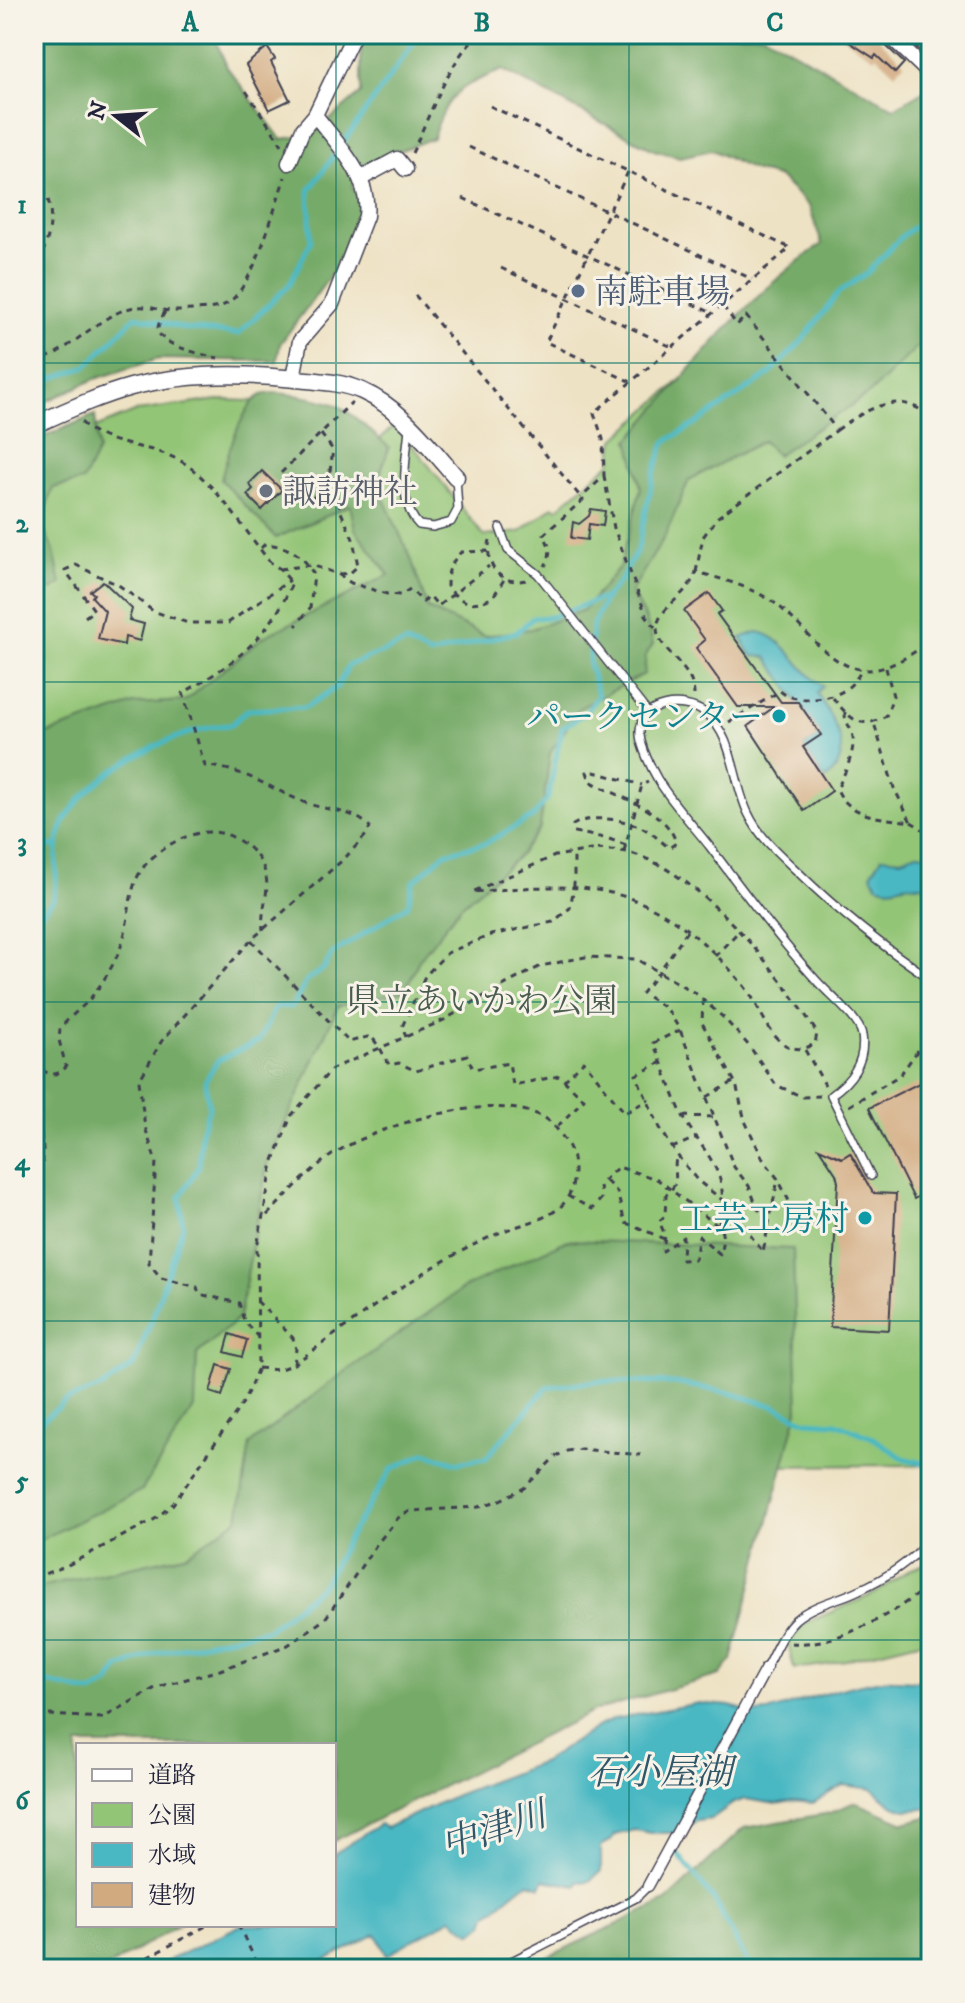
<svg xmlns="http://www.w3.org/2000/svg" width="965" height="2003" font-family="'IM FELL DW Pica','Noto Serif JP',serif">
<rect width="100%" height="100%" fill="#f7f3e8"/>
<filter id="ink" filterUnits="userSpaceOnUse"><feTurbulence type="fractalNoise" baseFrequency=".0125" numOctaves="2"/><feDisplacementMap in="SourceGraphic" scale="16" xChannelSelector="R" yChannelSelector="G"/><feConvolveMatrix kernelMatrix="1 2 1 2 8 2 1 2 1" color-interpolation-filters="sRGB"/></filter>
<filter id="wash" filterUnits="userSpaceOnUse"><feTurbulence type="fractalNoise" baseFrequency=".006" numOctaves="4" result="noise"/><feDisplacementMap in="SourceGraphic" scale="32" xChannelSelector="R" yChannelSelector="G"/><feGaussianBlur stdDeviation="1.8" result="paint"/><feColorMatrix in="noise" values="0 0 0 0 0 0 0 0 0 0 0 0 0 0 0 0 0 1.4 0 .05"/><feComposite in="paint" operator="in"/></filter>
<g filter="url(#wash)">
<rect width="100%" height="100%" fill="#eee2c4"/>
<!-- green -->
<path fill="#93c576" stroke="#5a7458" stroke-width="2" d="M833,242L931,279V1465L762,1466L78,1745L34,1761V453L137,411L218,400L317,403L297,518L396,424L484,536L520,532L554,506L557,509L611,462L615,439Z
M931,1562V1639L825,1665L794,1669L788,1643L803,1624L874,1594L911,1569Z"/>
<!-- forest -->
<path fill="#76aa67" stroke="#4c6651" stroke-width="2" d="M34,34H213L227,67L281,139L312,135L361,93V34H763L894,108L923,91L931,99V347H917L870,393L777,455L763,441L689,480L665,536L631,592L646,620L653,644L646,655L644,674L580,708L550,753L540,828L518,857L461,906L419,960L405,991L338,1006L268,1161L239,1318L197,1354L195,1406L142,1490L34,1543V738L134,704L185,701L263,637L389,575L355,529L350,505L276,538L221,480C226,458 241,408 260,396C272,388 320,399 334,404C350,410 374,435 389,447L377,484L410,556L428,609L485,636L531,629L584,610L620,566L641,488L629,440C689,372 746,296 822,244L809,206L780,178L753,170L712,150L680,157L654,150L503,70C460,86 447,93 433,138L368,163L352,186L361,204L342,260L280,344L277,361L158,359L95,379L34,407Z
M95,415L98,451L83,481L53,488L43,516V528L54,551L61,584L51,590L45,588L34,569V441Z
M568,1240L793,1249L798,1410L732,1660L720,1675L594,1711L334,1841V1745H78V1925H179L105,1969H34V1588L185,1555L238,1519L250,1444L335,1379L465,1287Z
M855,1802L904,1823L931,1816V1969H522L666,1901L744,1828L830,1813Z"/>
<!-- water -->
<path fill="#49b8c2" stroke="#366d7e" stroke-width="2" d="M757,632C785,635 799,672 823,686L817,693C833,720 858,755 825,780L803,747L820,735L767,657L752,656L741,638Z
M917,853L925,854L931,859V909L926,903L928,891L924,885C917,886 910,883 903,885C892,888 889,889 877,885L871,874L882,857L901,859Z
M931,1678V1806L925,1809L905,1810L894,1806L872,1789L843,1785L813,1803L792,1801L776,1804L745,1799L732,1804L711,1819L697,1821L675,1833H651L635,1830L614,1835L612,1840L601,1846V1871L590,1881L578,1882L577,1886L544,1880L541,1887C540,1886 529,1883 528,1883C522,1884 495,1910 487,1915L484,1924L472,1933L451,1918C431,1933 407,1940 387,1956L376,1934L308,1969H158L171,1959L241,1925H334V1854L380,1824L386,1828L456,1795L543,1762L597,1727L614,1719L699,1703L729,1706L756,1713L768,1712C805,1700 843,1686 882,1680C899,1678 915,1684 931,1678Z"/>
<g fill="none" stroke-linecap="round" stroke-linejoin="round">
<!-- stream -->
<path stroke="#49b8c2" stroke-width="5" d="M34,385L86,367L136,316L187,329L238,334L289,285L311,241L309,191L420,34
M34,848L58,845
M34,920C40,913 51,905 54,897C59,877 54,855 59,836C73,780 177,726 231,725L247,710L306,707L337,687L349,665L407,643L430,655L517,632L533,618L551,617L606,597
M34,1427L67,1400L103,1387L134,1365L155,1311L183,1226L180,1197L199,1166L201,1132L209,1108L205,1081L217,1061L259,1041L276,1006L292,1007L308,979L324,969L332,954L408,905L413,882L445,853L486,843L534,816L548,798L562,728L586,713L598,695L589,664L593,624L606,597L621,580L638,548L654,473L665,442L697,423L771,373L801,342L839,292L867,273L903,235L931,215
M34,1680L92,1693L108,1684L119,1668L153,1654L269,1629L324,1584L351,1533L392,1469L425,1453L457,1463L486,1458L547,1387L599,1381L674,1383L726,1392L774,1406L806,1421L836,1423L873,1438L903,1458L931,1465
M672,1841L677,1853L715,1901L751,1969"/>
</g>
<g id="blocks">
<!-- building -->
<path fill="#d2aa80" d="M837,34H878L881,41L904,63L895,73L876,55L874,58Z
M902,34H923L931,43V61Z
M267,47L275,59L271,62L290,100L269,110L246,65Z
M262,471L282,490L262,510L247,495L253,489L249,484Z
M591,509L605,511L603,526L589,524L587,540L571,538L573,522L579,524L589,516Z
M103,581L132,609L129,620L144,624L140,641L125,637L124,645L98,639L105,611L92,597L94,594L90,591Z
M709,593L722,611L717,614L781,702H798L821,735L803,747L832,791L804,811L748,726L774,707H738L696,648L705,640L684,611Z
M919,1083L927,1100L931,1098V1190L914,1199L869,1108Z
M819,1148L842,1158L850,1153L873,1193L896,1194L889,1330L830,1327L838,1182L836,1174Z
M230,1334L247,1340L242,1357L225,1352Z
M218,1365L231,1369L222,1396L210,1392Z"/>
</g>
</g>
<g filter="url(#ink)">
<use href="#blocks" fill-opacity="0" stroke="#413f50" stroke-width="2"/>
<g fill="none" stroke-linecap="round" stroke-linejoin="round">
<!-- service casing -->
<g stroke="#413f50" stroke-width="10">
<path id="service" d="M409,427C407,457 396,502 419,525L433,527L451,522L458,509L456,477
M500,528L508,550L538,574L648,713
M34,608L38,647L34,658
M871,1176L831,1095C851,1081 866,1061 862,1035C860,1019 827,993 816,980C778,938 744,892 710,847C693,825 672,803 658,780C651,768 641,747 640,735C638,701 685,698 705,713C734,735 733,782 748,813C759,837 779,854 798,872C839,912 883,947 931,979
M766,1668C775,1651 782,1632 796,1619C814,1604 839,1600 859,1590C886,1578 911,1561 931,1539
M496,1969L636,1898L648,1886"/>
</g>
<!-- pedestrian casing -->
<g stroke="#413f50" stroke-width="13">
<path id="pedestrian" d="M648,1886L766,1668"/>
</g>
<!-- minor casing -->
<g stroke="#413f50" stroke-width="17">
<path id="minor" d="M888,34L931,75
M289,163L303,129L315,115L354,34
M360,179L397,159L405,169
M293,378L300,341L332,304L366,216C371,176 337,144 315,115"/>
</g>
<!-- tertiary casing -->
<g stroke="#413f50" stroke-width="19">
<path id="tertiary" d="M34,425C66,411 98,396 131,387C184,373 242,373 296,379C318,381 341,382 362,391C402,409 428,445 456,477"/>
</g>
<!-- path -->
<path stroke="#413f50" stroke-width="3" stroke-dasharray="6 6" stroke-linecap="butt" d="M246,91L282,145
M490,106L790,248L594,413L603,439L604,476L581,498
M469,147L752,279
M412,153C425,126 456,44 482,34
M628,172L546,342L631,382
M34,181C62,200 49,246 34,270
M463,198L712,313
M501,268L672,347
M415,295L583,500L543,535C551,546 552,554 545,566
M165,312C162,317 157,325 158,331C162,346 204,355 218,358
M34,362C68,354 91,322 124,310C146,302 157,312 178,311C193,309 213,311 226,304C254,289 274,208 285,177
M81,422C108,449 153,443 184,463C217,485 245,531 270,562L280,569L292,583C270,638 232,665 183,693L205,766C243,768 271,789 306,803C327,811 353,809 370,827L367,834L345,858L251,940L161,1042L139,1081L145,1127L156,1162L149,1263L161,1278L197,1287L199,1294L239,1303L244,1321L258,1337
M837,430C866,409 900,388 931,418
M321,434L333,450L330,471L341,512L353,539L358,566L350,573L338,574
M281,473L352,402
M604,476L614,528L646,615L655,627
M313,498L323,488L330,471
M490,540C484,564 499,586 526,580
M261,548L265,544C288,546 303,554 314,575L310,608L296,626
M488,551L461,552C451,563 447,571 447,586C460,604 474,607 493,597L505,578
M280,569L311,565L338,574L351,583L387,594L401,595L410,589L423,602L430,596L438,606L489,566
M696,572L703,537L718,517L837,430L746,316L737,325L722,305
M85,617L94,610L65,570L76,565L120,586L153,611L188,623H228L290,580
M694,695C694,676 678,663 666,648C637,614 687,602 696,572C723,579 754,588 776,604C810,630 838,685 888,666C904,660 917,650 931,641
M833,698C850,718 859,731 886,716L893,696L886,668
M845,712C844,723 852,727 853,737C855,753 844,775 837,789C849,818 884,818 911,822L894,788L874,723
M729,722L780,691C787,697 794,698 803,699C829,700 850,694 862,669
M911,822L931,834
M626,845L609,839L574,832L573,825C590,814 625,819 643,828C652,833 661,841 669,848L676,843C668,810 617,797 590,781L587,772H594L642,785
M597,849C607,850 618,850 627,852C698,869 780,973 817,1033L815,1044C804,1050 792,1051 781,1042C768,1032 758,1005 748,991C735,974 718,956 702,942C628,877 564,884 472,892L555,856Z
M624,851L642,785L648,782
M687,931L659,972L642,993L667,1009L680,1030L734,1167L749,1186L757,1207L769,1225
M251,940L349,1042L371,1036L380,1048L389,1065L399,1063L416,1071L467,1055L473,1069L509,1063L513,1085L559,1076L584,1099L557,1127
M715,956L739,931
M703,1000L702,1023L736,1084L745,1121L763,1159L778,1179L791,1205
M680,1030L653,1043C664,1066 671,1091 682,1114C695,1142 725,1166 722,1200
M406,1037L402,1027L425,976L447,953L491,935L553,922L570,908L574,887V852
M805,1050L825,1085
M34,1061C43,1073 54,1080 66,1067L59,1040L60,1029C67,1019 77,1012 86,1003C94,995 102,983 108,973C114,963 120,951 123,940C130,918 128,894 139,874C151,852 186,831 212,832C233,832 257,850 264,869C272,891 260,909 263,930
M662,1062L636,1075L660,1128L677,1155L697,1180L726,1203L763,1252L778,1179
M564,1081L584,1061L625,1113L649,1099
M707,1097L735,1081
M849,1106L900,1075L931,1032
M34,1111C43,1136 46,1154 40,1180L34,1178
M683,1116L713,1117
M672,1148L698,1137
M606,1181L617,1192L625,1223C640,1227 651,1234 665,1239
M568,1196L592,1209L601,1199L600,1184L618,1167L657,1179L718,1226L721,1228L723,1239L720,1254L699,1236L695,1259L682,1260L683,1237L663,1251L665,1235L659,1221L665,1216L666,1195C683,1181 671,1172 677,1155
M718,1226L726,1203
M257,1301L293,1338L296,1349L294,1364
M258,1368L278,1370L294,1364C360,1317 425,1265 499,1233C519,1224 550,1220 564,1203C576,1188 577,1160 568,1145C561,1134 552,1120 539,1115C488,1093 387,1123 340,1150C312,1166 287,1196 263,1219
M34,1578L70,1564L155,1519L173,1504L244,1401L258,1368L257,1247L273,1163L291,1116L332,1069L444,1020L491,992L541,966L585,957L636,959L695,993L724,1018L750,1047L776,1085L803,1097L820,1096
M791,1643C837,1647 898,1612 931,1583
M49,1715L103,1718L157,1687L220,1670L288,1645L325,1619L376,1545L398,1518L410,1511L479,1507L500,1500L524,1488L556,1456L567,1451L581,1449L641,1455
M238,1925L260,1969
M126,1969L208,1925"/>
<!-- service -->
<use href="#service" stroke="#fff" stroke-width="7"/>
<!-- pedestrian -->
<use href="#pedestrian" stroke="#fff" stroke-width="10"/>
<!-- minor -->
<use href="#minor" stroke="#fff" stroke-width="14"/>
<!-- tertiary -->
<use href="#tertiary" stroke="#fff" stroke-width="16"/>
</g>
</g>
<!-- grid -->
<path fill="none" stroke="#0f766e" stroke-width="2" stroke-opacity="0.55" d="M336,34V1969M629,34V1969M34,363H931M34,682H931M34,1002H931M34,1321H931M34,1640H931"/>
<!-- markers -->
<circle fill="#5c6f8a" stroke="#f7f3e8" stroke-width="3" cx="578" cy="291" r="8"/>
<circle fill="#6b7280" stroke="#f7f3e8" stroke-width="3" cx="266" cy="491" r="8"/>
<g fill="#0f9aa8" stroke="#f7f3e8" stroke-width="3">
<circle cx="779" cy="716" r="8"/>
<circle cx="865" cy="1218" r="8"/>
</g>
<g text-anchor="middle" stroke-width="6" stroke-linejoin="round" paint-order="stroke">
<!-- service labels -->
<g font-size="34" fill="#4e5e75" stroke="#f7f3e8" text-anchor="start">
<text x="594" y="303">南駐車場</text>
</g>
<!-- worship labels -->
<g font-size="34" fill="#5b616d" stroke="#f7f3e8" text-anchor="start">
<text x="282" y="503">諏訪神社</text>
</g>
<!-- culture labels -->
<g font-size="34" fill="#0d838f" stroke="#f7f3e8" text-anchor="end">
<text x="763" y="728">パークセンター</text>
<text x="849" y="1230">工芸工房村</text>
</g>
<!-- park labels -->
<g font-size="34" fill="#4a5b50" stroke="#f7f3e8">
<text x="482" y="1012">県立あいかわ公園</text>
</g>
<!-- water labels -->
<g font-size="36" font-style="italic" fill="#30566a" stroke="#f7f3e8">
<text x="660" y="1784">石小屋湖</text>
<text transform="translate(493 1828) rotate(-18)" y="13">中津川</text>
</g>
</g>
<!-- margin -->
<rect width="965" height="2003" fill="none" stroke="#f7f3e8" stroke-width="88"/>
<!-- legend -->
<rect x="76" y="1743" width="260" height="184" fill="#f7f3e8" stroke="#a29fa3" stroke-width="2"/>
<rect x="92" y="1769" width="40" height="12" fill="#ffffff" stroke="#a29fa3" stroke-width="2"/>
<text x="148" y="1783" font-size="24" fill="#22223b">道路</text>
<rect x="92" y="1803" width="40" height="24" fill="#93c576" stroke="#a29fa3" stroke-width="2"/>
<text x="148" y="1823" font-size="24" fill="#22223b">公園</text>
<rect x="92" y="1843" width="40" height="24" fill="#49b8c2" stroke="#a29fa3" stroke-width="2"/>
<text x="148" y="1863" font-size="24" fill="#22223b">水域</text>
<rect x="92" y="1883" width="40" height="24" fill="#d2aa80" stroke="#a29fa3" stroke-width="2"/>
<text x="148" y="1903" font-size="24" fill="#22223b">建物</text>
<!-- north arrow -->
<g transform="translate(116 116) rotate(287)" stroke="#f7f3e8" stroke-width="6" paint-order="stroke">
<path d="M0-6L14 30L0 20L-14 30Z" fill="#22223b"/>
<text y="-12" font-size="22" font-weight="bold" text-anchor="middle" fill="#22223b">N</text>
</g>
<rect x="44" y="44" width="877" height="1915" fill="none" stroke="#0f766e" stroke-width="3"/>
<g font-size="26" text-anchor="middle" font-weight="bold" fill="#0f766e">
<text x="190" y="31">A</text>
<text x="482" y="31">B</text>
<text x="775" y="31">C</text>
<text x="22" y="213">1</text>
<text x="22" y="532">2</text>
<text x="22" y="851">3</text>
<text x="22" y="1170">4</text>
<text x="22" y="1489">5</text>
<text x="22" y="1809">6</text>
</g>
</svg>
